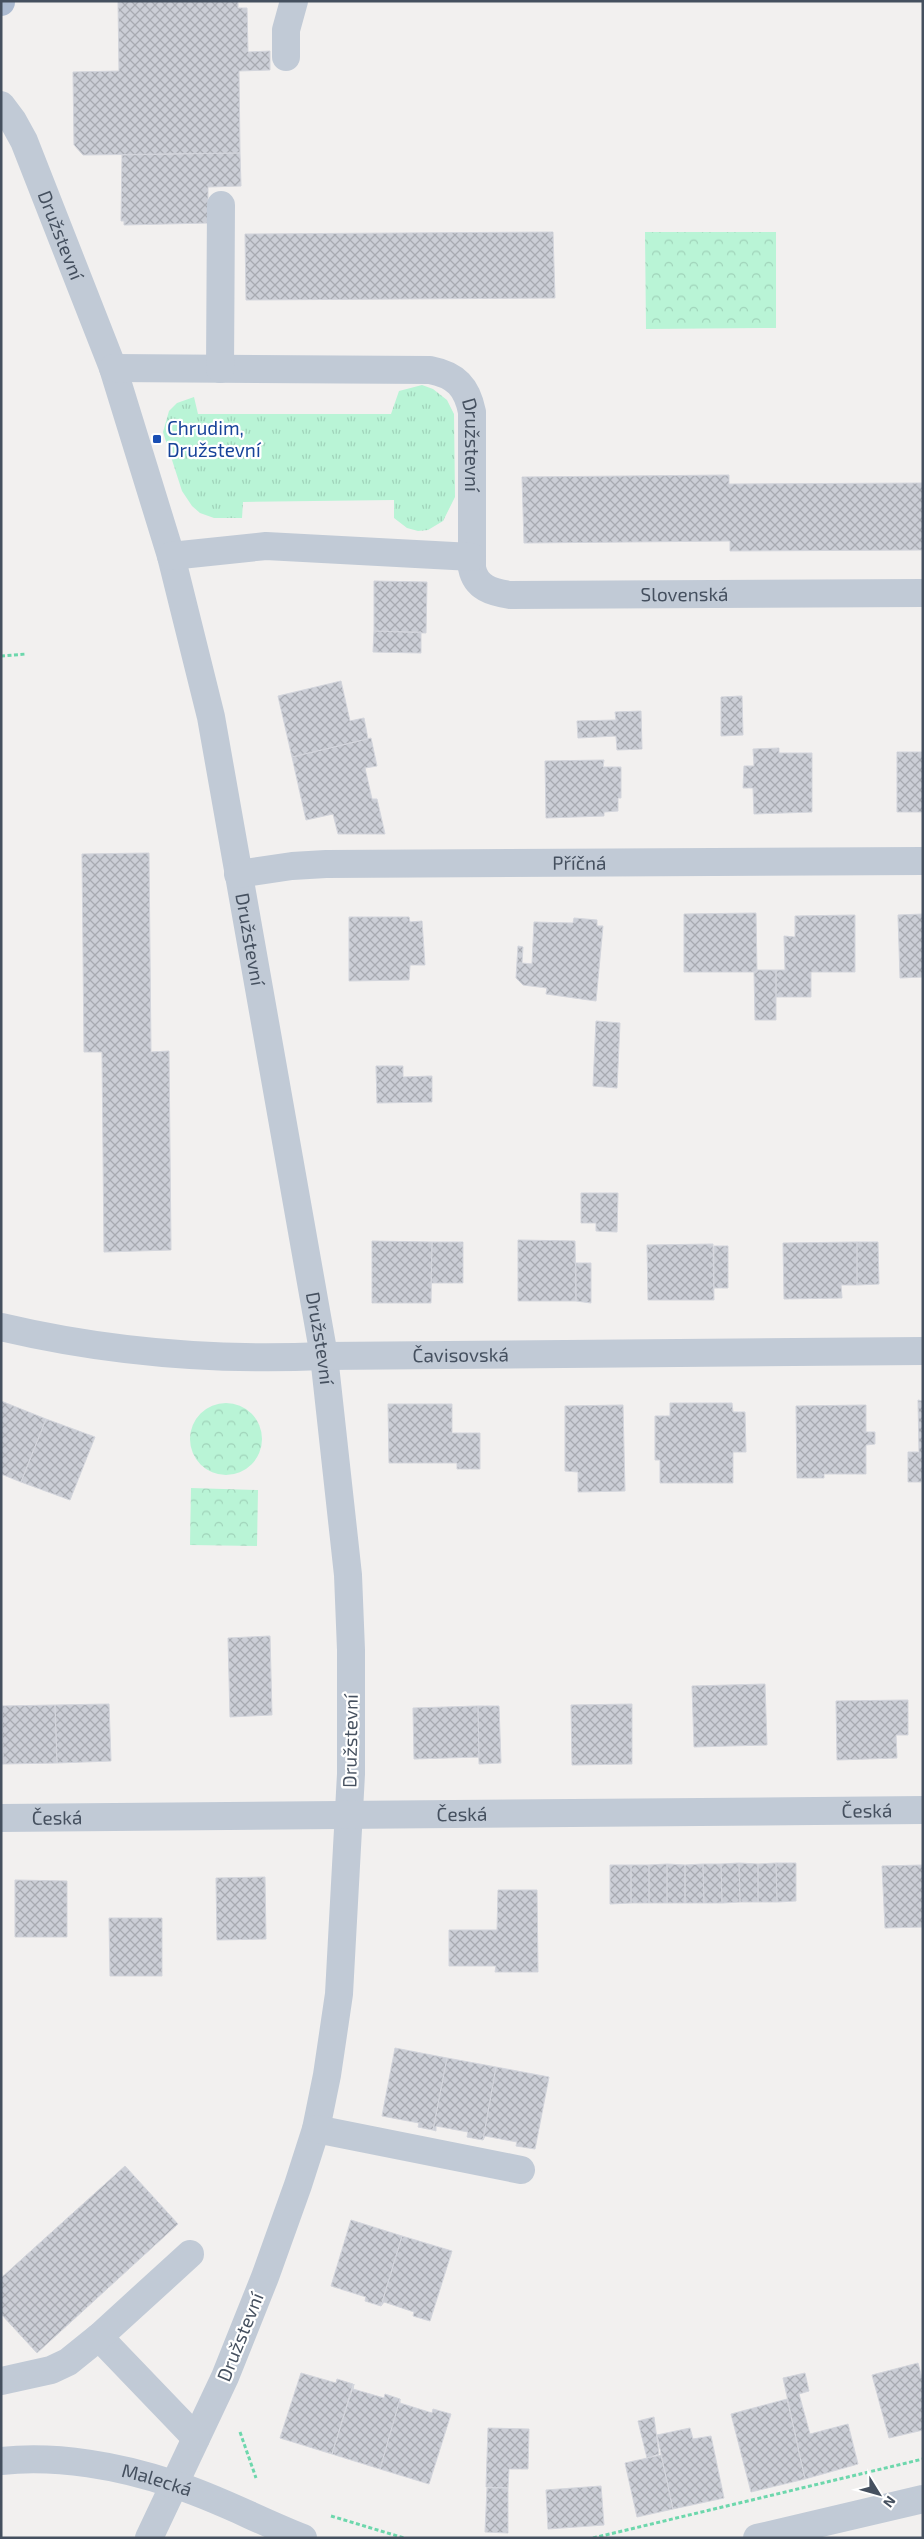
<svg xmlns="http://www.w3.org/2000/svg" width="924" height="2539" font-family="'Exo 2',sans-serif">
<defs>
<pattern id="grass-tufts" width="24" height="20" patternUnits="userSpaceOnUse" patternTransform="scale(1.25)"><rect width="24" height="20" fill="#b9f4d6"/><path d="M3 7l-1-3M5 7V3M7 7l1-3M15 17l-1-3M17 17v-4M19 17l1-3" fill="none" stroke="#a0d3ba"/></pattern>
<pattern id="park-crowns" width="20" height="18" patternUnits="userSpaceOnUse" patternTransform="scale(1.25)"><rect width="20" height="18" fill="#b9f4d6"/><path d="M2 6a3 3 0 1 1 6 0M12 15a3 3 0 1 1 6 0" fill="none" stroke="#a0d3ba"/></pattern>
<pattern id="building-cross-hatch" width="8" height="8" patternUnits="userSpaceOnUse" patternTransform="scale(1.25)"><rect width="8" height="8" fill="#cbced6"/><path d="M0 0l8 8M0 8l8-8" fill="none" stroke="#a7aab1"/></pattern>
</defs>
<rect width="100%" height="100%" fill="#f2f0ef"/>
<!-- grass -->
<path fill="url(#grass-tufts)" d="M422,385L433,389L447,400L454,414L455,497L443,521L428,530L418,531L407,528L394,518V500L243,502L242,518H214L200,513L192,506L182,491L163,432L169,411L177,403L194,397L198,414H391L399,391Z"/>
<!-- park -->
<path fill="url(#park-crowns)" d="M776,232V328L646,329L645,232Z
M190 1439a36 36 0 1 1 72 0a36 36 0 1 1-72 0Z
M191,1488L258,1490L257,1546L190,1545Z"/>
<!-- building -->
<path fill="url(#building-cross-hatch)" stroke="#d3d5dc" d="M118,1H238V8H247L248,52L270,51V70L239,71L240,153L83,155L74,145L73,72L119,71Z
M240,153L241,186L208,187V223L124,225V221H121L122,155Z
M553,232L555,298L246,300L245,234Z
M729,475V484L923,483V550L730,551V541L524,543L522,477Z
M374,581L427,582L426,633L374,631Z
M374,631L421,632V653L373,652Z
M341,681L350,721L364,718L368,739L292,757L278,696Z
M742,696L743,735L721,736V697Z
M641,711L642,749L617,750L616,736L578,738L577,721L616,720L615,712Z
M371,738L377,766L365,768L372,799H377L385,834H338L333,814L306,820L292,757Z
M779,748V753H812V812L754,814L753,788H743L744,766H754L753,749Z
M897,752H923V812H897Z
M604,760L603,767H621V798H618V811L604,812V816L546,818L545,761Z
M149,853L151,1052L169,1051L171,1250L104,1252L102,1052H84L82,854Z
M756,913L757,972H684V914Z
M923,914V977L900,978L898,915Z
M855,915V972H811V997H776V970H785L784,936L795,937V916Z
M349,917H409L410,922L422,921L425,965H410L409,980L349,981Z
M574,918L597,920V926H603L596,1001L546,994L547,988L523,985L516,978L518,946L523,947L522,963L532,964L534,922L573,923Z
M757,970H776V1020H755L754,972Z
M596,1021L620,1023L617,1088L593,1086Z
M376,1066H403V1077L432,1076V1102L377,1103Z
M581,1193H618L617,1232L596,1231V1223H581Z
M518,1240L575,1241L576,1301H518Z
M372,1241L432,1242L431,1303H372Z
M432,1242H463V1283H431Z
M857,1242V1285H841L842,1298L784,1299L783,1243Z
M857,1242H878L879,1284L857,1285Z
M713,1244L714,1300H648L647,1245Z
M714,1246H728V1288H714Z
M576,1263H591V1303L576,1301Z
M918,1400L923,1401V1474L921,1482H908V1452H919Z
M1,1401L46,1419L21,1482L1,1474Z
M670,1403H732L733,1412H745L746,1452H733V1483H660V1460H655V1416H670Z
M388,1404H452V1433H480V1469H457V1463H389Z
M623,1405L625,1491L578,1492V1472L565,1471V1406Z
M866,1405V1432H875V1444L866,1445V1474H824V1478H797L796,1406Z
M46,1419L95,1437L70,1500L21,1482Z
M270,1636L272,1715L230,1717L228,1638Z
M765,1684L767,1745L694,1747L692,1686Z
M908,1700V1735H896L897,1758L837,1760L836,1701Z
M109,1704L111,1761L57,1763L55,1705Z
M632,1704V1764L572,1765L571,1705Z
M55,1705L57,1763L3,1764L2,1706Z
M2,1706L3,1764H1V1706Z
M478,1706L479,1757L414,1759L413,1708Z
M478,1706H499L501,1763L479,1764Z
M739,1863L740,1902L722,1903L721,1864Z
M739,1863L758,1864V1902H740Z
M776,1863H796V1901L777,1902Z
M776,1863L777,1902H758V1864Z
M667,1864V1903H649V1865Z
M667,1864L685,1865V1903H667Z
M703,1864L704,1903H685V1865Z
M703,1864H721L722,1903H704Z
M610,1865H631V1903L610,1904Z
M631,1865H649V1903H631Z
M923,1865V1927L885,1928L882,1866Z
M265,1877L266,1939L217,1940L216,1878Z
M15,1880L67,1881V1937H15Z
M498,1890H537L538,1972H495L496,1966H449V1930H497Z
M109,1918H162V1976H110Z
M395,2048L447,2058L433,2130L418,2127L419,2123L382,2116Z
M447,2058L496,2067L483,2140L467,2137L468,2132L436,2126V2131L433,2130Z
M496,2067L549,2077L535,2149L516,2146L517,2142L485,2136L483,2140Z
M125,2166L178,2224L37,2353L1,2314V2278Z
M351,2220L402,2236L381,2306L365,2301L366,2297L331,2286Z
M402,2236L452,2251L430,2321L413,2316L414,2312L384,2302L381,2306Z
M918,2363L923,2382V2430L889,2438L872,2375Z
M301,2373L336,2383L337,2379L353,2384L332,2454L280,2438Z
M805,2373L809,2391L799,2394L810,2434L848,2424L858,2464L805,2479L783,2378Z
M354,2384L353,2389L384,2398L385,2394L400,2399L380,2469L332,2454Z
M400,2399V2403L432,2413L433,2409L451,2414L429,2484L380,2469Z
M787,2399L805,2479L751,2492L731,2414Z
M654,2417L659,2454L647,2458L638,2421Z
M488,2428L529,2429L528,2469H509L508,2488L486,2487Z
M690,2428L693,2439L711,2436L724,2498L673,2509L657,2435Z
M661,2455L673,2509L637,2517L625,2463Z
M601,2486L604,2525L548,2529L546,2490Z
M487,2488H508V2533L485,2532Z"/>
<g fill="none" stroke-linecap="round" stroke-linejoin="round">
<!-- path -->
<path stroke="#6dd7ac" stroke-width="3" stroke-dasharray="4 2.5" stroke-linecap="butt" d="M1,656L26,654
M240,2432L256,2478
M331,2516L404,2538
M593,2538L923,2459"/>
<!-- minor -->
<g stroke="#c1cad6" stroke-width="28">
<path d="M286,57V30L294,1"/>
<path id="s1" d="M1,105L13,121L24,141L113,368L171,556L211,717L324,1356L348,1575L351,1650V1774L339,1994L327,2075L316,2129L298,2185L265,2277L225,2377L149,2538"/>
<path id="s2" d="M113,368L430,370C456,375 467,387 472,412V568C476,588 492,592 510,595L923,593"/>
<path d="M220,369L221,205"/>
<path d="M171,556L266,546L472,557"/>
<path id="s3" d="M238,874L292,866L326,864L923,861"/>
<path id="s4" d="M1,1327C107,1352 215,1361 324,1356L923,1351"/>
<path id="s5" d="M1,1818L923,1810"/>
<path d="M316,2129L521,2170"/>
<path d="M99,2337L196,2438"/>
<path d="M1,2381L51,2370L68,2362L99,2337L190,2254"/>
<path id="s6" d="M1,2461C58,2455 120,2466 173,2484C218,2498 259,2521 303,2538"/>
<path d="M757,2538L923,2499"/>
</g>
<!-- major -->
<path stroke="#acbbd1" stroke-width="28" d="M1,2V1"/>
</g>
<!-- markers -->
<rect fill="#1a4fb4" stroke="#fff" stroke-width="2" x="152" y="434" width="10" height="10" rx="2.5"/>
<g text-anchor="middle" stroke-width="4.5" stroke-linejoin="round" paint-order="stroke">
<!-- street labels -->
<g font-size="19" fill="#45505f" stroke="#fff">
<text dy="7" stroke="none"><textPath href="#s1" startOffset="144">Družstevní</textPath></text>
<text dy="7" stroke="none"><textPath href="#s2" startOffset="414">Družstevní</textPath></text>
<text dy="7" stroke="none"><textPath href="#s2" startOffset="762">Slovenská</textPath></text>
<text dy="7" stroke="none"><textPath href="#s3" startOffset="342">Příčná</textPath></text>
<text dy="7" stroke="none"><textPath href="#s1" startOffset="875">Družstevní</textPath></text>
<text dy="7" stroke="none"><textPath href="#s1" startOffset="1280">Družstevní</textPath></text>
<text dy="7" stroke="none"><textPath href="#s4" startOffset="462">Čavisovská</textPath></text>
<text transform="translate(350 1741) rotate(-89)" y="7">Družstevní</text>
<text dy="7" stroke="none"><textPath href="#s5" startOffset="866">Česká</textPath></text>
<text dy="7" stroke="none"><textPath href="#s5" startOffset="461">Česká</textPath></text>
<text dy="7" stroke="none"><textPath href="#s5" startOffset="56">Česká</textPath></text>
<text transform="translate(240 2337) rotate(-68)" y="7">Družstevní</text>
<text dy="7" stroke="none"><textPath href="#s6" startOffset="158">Malecká</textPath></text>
</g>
<!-- transit labels -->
<g font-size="19" fill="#164399" stroke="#fff" text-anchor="start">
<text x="167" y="435">Chrudim,<tspan x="167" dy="22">Družstevní</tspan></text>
</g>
</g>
<!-- border -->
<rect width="924" height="2539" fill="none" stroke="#45505f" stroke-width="5"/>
<!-- north arrow -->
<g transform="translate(879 2494) rotate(127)" stroke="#ffffff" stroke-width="4" paint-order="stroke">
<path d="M0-4L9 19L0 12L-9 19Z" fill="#45505f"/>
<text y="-8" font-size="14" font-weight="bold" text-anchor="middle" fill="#45505f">N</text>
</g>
</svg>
